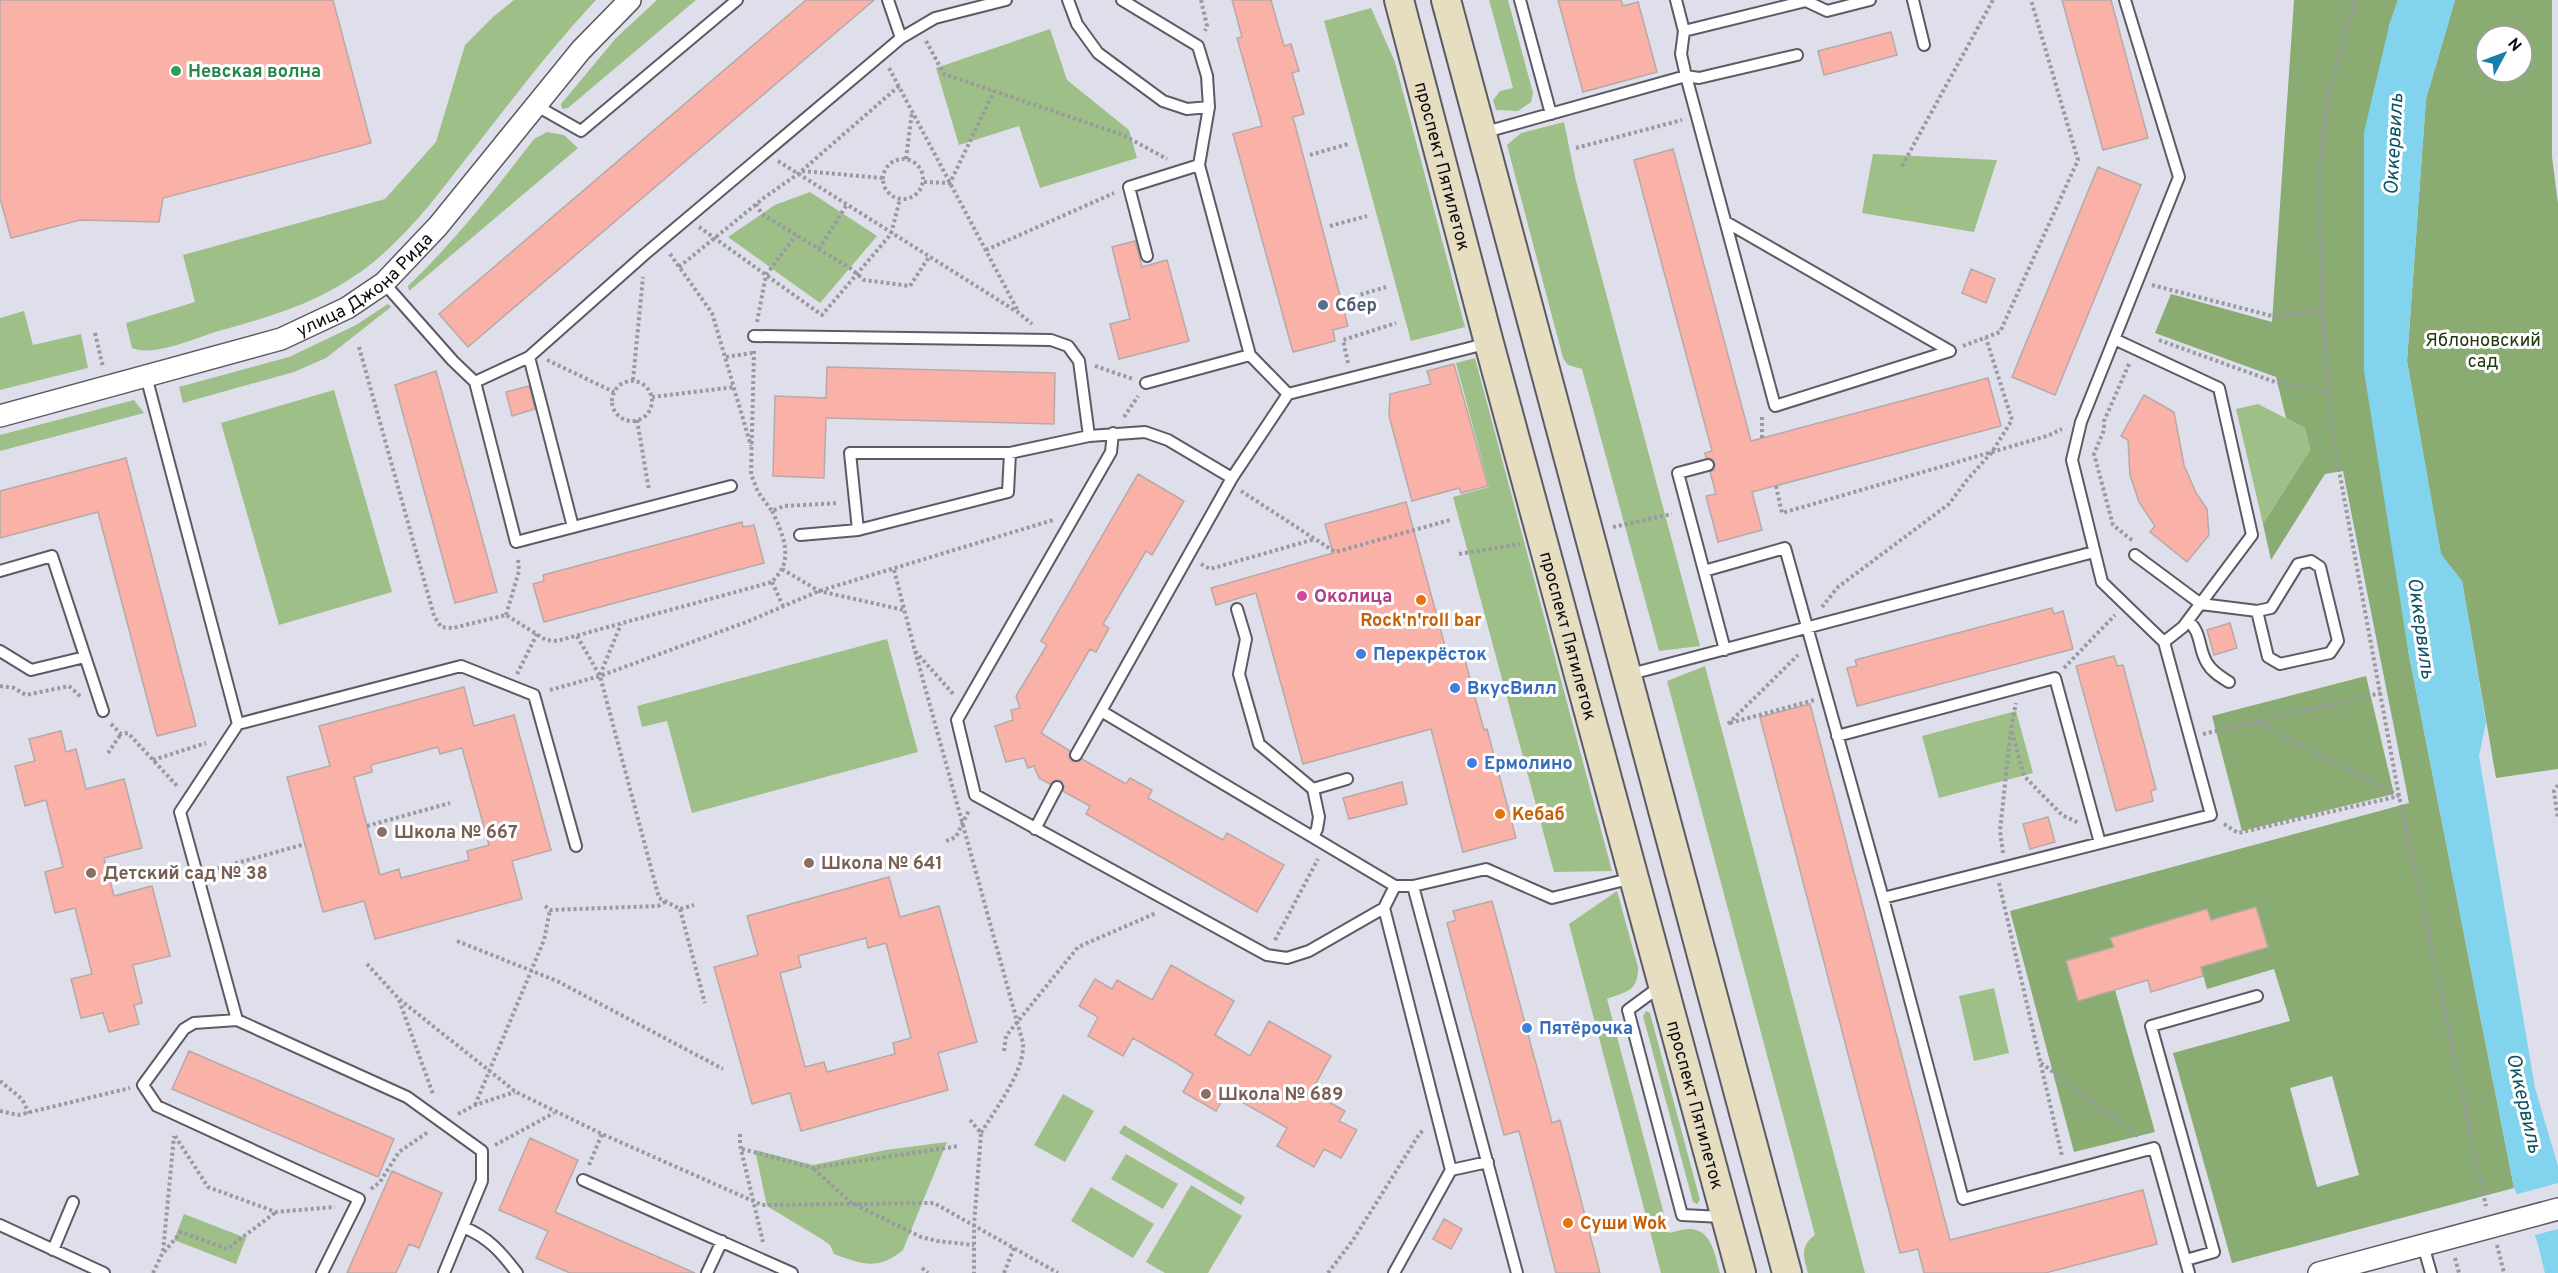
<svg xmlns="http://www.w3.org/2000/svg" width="2558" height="1273" font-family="Overpass,sans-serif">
<rect width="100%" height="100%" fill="#dfdfeb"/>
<!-- green -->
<path fill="#9ebf87" d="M514,0H596C551,48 512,100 472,151C436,197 400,247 350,279C309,306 262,319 215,332C194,339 153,357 132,348L126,323L195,302L183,255L385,199L436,142L465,45L493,17Z
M657,0H696L568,108L562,109L561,104L616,38Z
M1489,0H1508L1533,93L1531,102L1518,111L1496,110L1493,100L1500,91L1513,88Z
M1371,8L1395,62L1465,327L1411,341L1324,21Z
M1050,29L1067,80L1129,130L1137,158L1040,188L1019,126L959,145L936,68Z
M1564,122L1576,181L1700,646L1659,651L1582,369L1568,365L1563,358L1507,145L1521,133Z
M547,132L564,135L578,148L409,291L408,286C455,241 494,191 534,139Z
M1873,154L1997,160L1974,232L1862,213Z
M810,192L877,236L820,303L728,237L775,205Z
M388,304L391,307L326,358L294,372L183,403L179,387L289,357L356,325Z
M24,311L33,345L81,334L88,368L0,390V318Z
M1475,358L1612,871L1554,872L1453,497L1489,487L1456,363Z
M334,390L392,592L279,625L221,423Z
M134,400L144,413L0,451V435Z
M2258,404L2305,428L2310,450L2263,524L2236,409Z
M887,639L918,752L692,813L667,721L642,727L637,706Z
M1705,666L1865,1273H1808C1803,1256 1800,1246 1815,1235L1667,681Z
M2016,711L2033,773L1939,798L1922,736Z
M1617,891L1638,967C1638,992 1627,991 1607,999L1669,1233C1675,1232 1682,1229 1688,1229C1712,1228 1715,1256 1720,1273H1661L1569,924Z
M1994,988L2009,1053L1974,1061L1959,996Z
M1646,1011L1650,1013L1700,1200L1697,1204L1693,1202L1643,1016Z
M1063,1094L1094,1111L1065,1162L1034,1145Z
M1124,1125L1245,1197L1241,1205L1119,1133Z
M947,1142L903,1250C878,1271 862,1264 834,1254L830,1245L823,1240L767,1206L755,1150L813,1165L886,1150Z
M1126,1154L1178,1184L1163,1209L1111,1179Z
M1191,1185L1242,1216L1208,1273H1165L1146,1262Z
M1091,1187L1154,1224L1133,1258L1071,1221Z
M184,1214L246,1238L236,1264L174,1240Z"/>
<!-- forest -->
<path fill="#8aab72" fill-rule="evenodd" d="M2294,0H2398L2389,26L2408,650L2514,1188L2232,1263L2173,1053L2290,1021L2274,969L2207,989L2198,957L2218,962L2268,947L2256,907L2211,920L2207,909L2111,938L2114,947L2066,961L2078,1001L2115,990L2155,1132L2074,1152L2010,911L2409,803L2343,471L2325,474L2271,560L2263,524L2310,450L2305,428L2286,418L2276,377L2155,333L2171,294L2272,322ZM2332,1076L2359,1175L2317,1187L2290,1088Z
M2455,0H2552V157L2558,204V769L2496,778L2462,581L2441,555L2407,361L2426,99ZM2486,36H2522V72H2486Z
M2366,676L2394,794L2242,831L2212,716Z"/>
<!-- water -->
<path fill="#82d3ed" d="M2398,0H2455L2426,99L2407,361L2441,554L2462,581L2486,723L2479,756L2535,1088L2558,1166V1273H2545L2537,1241L2514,1188L2408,650L2364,371V132L2389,26Z"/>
<!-- pier -->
<path fill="#dfdfeb" d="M2558,1183V1229L2531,1236L2514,1195Z"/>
<!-- building -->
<path fill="#fab1a8" stroke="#b7a9a7" stroke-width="1.5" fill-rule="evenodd" d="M0,0H333L371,143L163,198L159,222L80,220L11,238L0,198Z
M806,0H874L468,347L439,314Z
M1232,0H1271L1284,46L1291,44L1299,71L1292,73L1304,114L1293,117L1348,326L1333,330L1335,341L1293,352L1233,134L1262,126L1237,38L1242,37Z
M1558,0H1621L1623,6L1638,2L1657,72L1583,92Z
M2062,0H2111L2148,138L2103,150Z
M1891,32L1897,55L1824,75L1818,51Z
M1673,149L1751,441L1988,378L2001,426L1752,492L1762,530L1718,542L1706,496L1716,494L1710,472L1714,470L1715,464L1713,459L1706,458L1705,453L1712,451L1634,160Z
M2098,167L2141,185L2055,395L2012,377Z
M1135,241L1142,267L1167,260L1189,341L1119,359L1110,324L1130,319L1112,247Z
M1971,269L1995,279L1986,303L1962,293Z
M1454,364L1488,486L1461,493L1459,488L1412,501L1389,416L1390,394L1431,384L1427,371Z
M827,367L1055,373L1054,424L826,418L824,478L773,476L775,396L826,398Z
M436,371L497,592L455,603L395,385Z
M529,386L535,409L512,416L506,392Z
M2144,395L2174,412L2184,465L2196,493L2207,509L2209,535L2187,562L2150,532L2155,526L2139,502L2130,475L2128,440L2121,436Z
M126,458L196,726L157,736L98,512L0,538V491Z
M1138,474L1184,501L1152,555L1146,551L1103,624L1109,628L1096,652L1090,649L1041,733L1070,751L1069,758L1073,762L1082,759L1126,784L1130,778L1152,790L1148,798L1223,840L1227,833L1284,865L1257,912L1086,814L1090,806L1063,791L1064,786L1061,781L1056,780L1050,784L1039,778L1034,766L1028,768L1024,758L1006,762L995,726L1013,720L1011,710L1020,708L1016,696L1047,645L1041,641Z
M1406,502L1448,657L1463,653L1484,730L1487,729L1516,838L1463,852L1431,729L1303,764L1256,593L1216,605L1211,588L1333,553L1325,524Z
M742,522L743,527L754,525L764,563L544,622L533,584L544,581L543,575Z
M2052,608L2054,614L2063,611L2073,649L1857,706L1847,668L1857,666L1855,660Z
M2230,623L2237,648L2214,655L2207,630Z
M2114,656L2117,666L2123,665L2156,789L2151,791L2153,801L2116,811L2076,666Z
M464,687L474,726L514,715L551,850L512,861L522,899L375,939L364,901L323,912L287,777L330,766L319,726ZM438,747L440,754L462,748L489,845L467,851L469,860L401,878L399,869L380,875L354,777L372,772L371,765Z
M1810,704L1950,1240L2143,1190L2157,1244L2045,1273H1924L1918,1249L1900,1253L1760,717Z
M61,731L66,752L76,749L86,789L124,779L142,848L104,858L114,896L152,886L170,956L133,965L142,1003L134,1005L139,1024L109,1032L103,1013L81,1018L71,979L92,974L75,908L55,913L45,872L63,867L46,800L25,806L15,766L35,761L29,739Z
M1402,782L1407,804L1349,819L1343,798Z
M2048,817L2055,842L2030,849L2023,824Z
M889,877L900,917L939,906L977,1042L938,1053L948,1090L801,1131L790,1093L752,1104L714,967L758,955L747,916ZM866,938L868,948L886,943L911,1038L893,1043L895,1054L827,1072L824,1062L805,1067L780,973L801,967L798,956Z
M1492,901L1552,1123L1560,1120L1600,1273H1556L1519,1131L1504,1135L1447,923L1456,920L1453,911Z
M2256,907L2268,947L2201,967L2203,976L2151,992L2148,980L2078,1001L2066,961L2114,947L2110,938L2207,909L2211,920Z
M1171,965L1234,1001L1215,1035L1250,1056L1269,1021L1331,1056L1311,1092L1345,1111L1339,1121L1357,1130L1341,1158L1324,1149L1314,1167L1277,1146L1287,1128L1272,1119L1226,1093L1216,1111L1183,1092L1193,1074L1176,1063L1133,1038L1123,1056L1088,1036L1098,1017L1079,1006L1095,979L1112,989L1117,980L1152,1000Z
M189,1051L394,1139L378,1177L172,1089Z
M530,1138L578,1160L555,1212L695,1273H570L536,1258L548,1231L499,1210Z
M392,1171L442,1193L419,1248L409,1244L396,1273H347Z
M1444,1219L1462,1229L1451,1249L1433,1239Z"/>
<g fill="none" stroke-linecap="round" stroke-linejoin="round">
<!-- lane casing -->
<g stroke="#5b5b65" stroke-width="14">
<path id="lane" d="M1068,0L1077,24L1098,53L1163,101L1187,109L1209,107
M1122,0L1198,46L1207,76L1209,107L1199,165L1250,355L1288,394
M1520,0L1551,114
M1676,0L1684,31L1681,54L1686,76L1699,78L1797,55
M1913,0L1924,45
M2125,0L2179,177L2081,422L2072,460L2102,582L2164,642L2211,815L1883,898L1963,1199L2154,1148L2189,1273
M1808,2L1827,11L1870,0
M1684,31L1810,0
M901,38L935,18L1006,0
M535,105L581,131L737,0
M1482,133L1686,76L1775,406L1950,351
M1726,222L1950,351
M1147,256L1129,187L1199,165
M384,283L453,361L475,382L529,357L645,254L901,38L888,0
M754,336L1051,340L1068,346L1079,361L1089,436
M2114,339L2219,388L2252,535L2183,627L2164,642
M1489,343L1288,394L1232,478L1101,711L1395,886H1413L1486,869L1552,898L1633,878
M529,357L573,527
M146,376L238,724L180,812L237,1020
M475,382L516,542L731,486
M1146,383L1250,355
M1113,433L1111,452L957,720L975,795L1267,955L1287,958L1309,951L1384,908
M1010,453L1008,492L858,530L850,453H1010L1089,436L1145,432L1168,440L1232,478
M1708,465L1678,473L1725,650
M800,535L858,530
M2135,555L2201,604L2257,611L2268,657L2280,664L2330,653L2338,641L2320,567L2311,561L2298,564L2271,608L2257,611
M0,571L52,556L103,711
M1704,571L1785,548L1883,898
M1237,609L1246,639L1239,674L1259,744L1313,789L1319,817L1317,829L1313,837
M2188,621C2202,632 2198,649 2207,663C2212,672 2221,677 2229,682
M0,651L31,670L85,657
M1627,675L2094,552
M238,724L461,666L534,695L576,846
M1837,736L2055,678L2100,843
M1076,755L1101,711
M1313,789L1347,779
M1035,829L1057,787
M1413,886L1517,1273
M1662,985L1628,1010L1682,1215L1723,1217
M1451,1170L1488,1162
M583,1180L792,1273
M0,1225L104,1273
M463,1227C488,1237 501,1252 517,1273
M2423,1245L2431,1273
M53,1250L73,1202
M2186,1260L2214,1252L2151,1026L2257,996
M322,1273L359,1199L157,1106L143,1085L184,1029L194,1023L237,1020L407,1097L482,1151V1181L444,1273
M707,1273L722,1241
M1394,1273L1451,1170L1384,908L1395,886"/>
</g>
<!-- street casing -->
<g stroke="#5b5b65" stroke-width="24">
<g id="street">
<path id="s1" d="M0,416L281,339L347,308L384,283L438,226L581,50L630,0"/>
<path d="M2319,1273L2558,1209"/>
</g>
</g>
<!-- secondary casing -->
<g stroke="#5b5b65" stroke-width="32">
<g id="secondary">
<path id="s2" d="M1399,0L1489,343L1741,1273"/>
<path d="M1446,0L1787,1273"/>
</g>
</g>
<!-- path -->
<path stroke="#9999a2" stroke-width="4" stroke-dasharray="3 3" stroke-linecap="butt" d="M1201,0L1207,26L1205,31
M2355,0L2328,94L2319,170L2322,309L2332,432L2399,796L2486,1206
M926,41L944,74L1123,135L1167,159
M889,68L1018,311
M1576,148L1682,120
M1310,155L1348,144
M883 179a20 20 0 1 1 40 0a20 20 0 1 1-40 0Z
M906,159L912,112
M778,161L1019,313L1032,324
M1902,166L1993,0
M802,171L883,178
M924,182L950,183L994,91
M756,204L762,214L850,268L864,280L910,286L929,257
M1330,226L1367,216
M699,227L822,315L891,234L900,199
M819,249L846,206
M986,250L1114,193
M670,254L712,313L751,446
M679,267L765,197L798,174L899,86
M2152,285L2276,317L2322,309
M1349,298L1386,287
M757,322L766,275L796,235
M95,333L103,367
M2159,340L2275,382L2329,392
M1963,346L2000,332L2078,160L2031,0
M359,347L434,616L441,627L453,628L506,615L546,640L557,641L772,582C778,575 785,567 785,557C787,543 778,523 772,511
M754,351L751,474L758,492L772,511L784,506L839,503
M726,357L752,353
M547,360L614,392
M1348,363L1343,340L1396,323
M2129,364L2104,421V430L2094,454L2113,525L2133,541
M1095,366L1133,379
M633,380L643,277
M612 401a20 20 0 1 1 40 0a20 20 0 1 1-40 0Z
M652,397L735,387
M1124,417L1138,396
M1762,417V438
M637,420L649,490
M1776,486L1782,513L2047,436L2062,429
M1241,491L1335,552L1450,520
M1613,527L1672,514
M1459,554L1520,544
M1201,564L1210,569L1315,539
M782,569L819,591L904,610
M894,570L915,651L954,695
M772,582L783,606
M1822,607L1838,587L1949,504L1967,480L1992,452L2012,420L1986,338
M506,615L519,571L518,558
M577,636L600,676L659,898L680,909L694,905
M915,651L1023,1043C1025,1071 996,1108 981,1133
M2064,668L2115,615
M517,674L537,634
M600,675L621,624
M0,686L14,688L26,695L69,686L81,697
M550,690L600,676L749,621L819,591L1053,520
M2258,722L2397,795
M1730,723L1814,700
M111,724L121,734L128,733L178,787
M1728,724L1798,655
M2012,732L2024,776L2062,815L2079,823
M2203,734L2381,693
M108,753L121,734
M153,760L206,743
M2558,785L2554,791L2558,819
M2224,824L2238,833L2399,796
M367,826L450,803
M946,841L956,837L969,810
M2003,853L2000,831L2011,728L2016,703
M212,870L305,844
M1999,883L2062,1156
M545,906L550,910L658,906L665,902
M680,909L705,1003
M1275,940L1318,859
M457,941L557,981L723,1069
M367,964L399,999L516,1092L602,1134L762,1205L934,1203L1058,1273
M399,1000L433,1094
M1004,1051L1006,1036L1078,947L1156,913
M2041,1063L2138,1136
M0,1081L22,1099L29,1113
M475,1105L544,940L550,910
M0,1111L18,1115L130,1088
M458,1114L475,1105L515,1092
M970,1120L981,1133L974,1226V1273
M740,1134V1145L763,1242
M175,1136L208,1187L276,1212L335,1207
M495,1145L554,1113
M742,1149L813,1168L959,1146
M589,1165L602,1134
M814,1169L850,1202L921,1237L937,1241L974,1245
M371,1189L380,1182L399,1152L428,1132
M2497,1245L2504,1273
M164,1252L181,1232L227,1249L276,1212
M2455,1258L2459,1273
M922,1268L928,1273
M153,1273L163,1252L174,1136
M1004,1273L1014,1248
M1328,1273L1353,1240L1420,1133L1424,1130"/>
<!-- lane -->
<use href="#lane" stroke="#fff" stroke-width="10"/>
<!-- street -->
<use href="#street" stroke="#fff" stroke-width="21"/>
<!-- secondary -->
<use href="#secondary" stroke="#e7dec2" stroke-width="28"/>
</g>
<!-- markers -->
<circle fill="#2e9e5b" stroke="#fff" stroke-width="2" cx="176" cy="71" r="6"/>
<circle fill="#5c6f8a" stroke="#fff" stroke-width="2" cx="1323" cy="305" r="6"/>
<circle fill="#d1479c" stroke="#fff" stroke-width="2" cx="1302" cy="596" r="6"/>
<g fill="#e8710a" stroke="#fff" stroke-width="2">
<circle cx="1421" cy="600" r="6"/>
<circle cx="1500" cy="814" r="6"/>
<circle cx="1568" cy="1223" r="6"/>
</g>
<g fill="#3f7fe0" stroke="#fff" stroke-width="2">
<circle cx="1361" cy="654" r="6"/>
<circle cx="1455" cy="688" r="6"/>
<circle cx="1472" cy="763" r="6"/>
<circle cx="1527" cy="1028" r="6"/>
</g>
<g fill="#8d6e63" stroke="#fff" stroke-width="2">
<circle cx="382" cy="832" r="6"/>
<circle cx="809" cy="863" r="6"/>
<circle cx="91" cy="873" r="6"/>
<circle cx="1206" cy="1094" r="6"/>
</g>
<g text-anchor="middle" stroke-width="6" stroke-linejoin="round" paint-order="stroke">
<!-- leisure labels -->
<g font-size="18" font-weight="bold" fill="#27864d" stroke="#fff" text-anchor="start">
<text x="188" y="77">Невская волна</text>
</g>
<!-- street labels -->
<g font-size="18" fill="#0c0c10" stroke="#fff">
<text dy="6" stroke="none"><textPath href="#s2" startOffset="172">проспект Пятилеток</textPath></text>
<text dy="6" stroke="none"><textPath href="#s1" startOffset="392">улица Джона Рида</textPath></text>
<text dy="6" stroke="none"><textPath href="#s2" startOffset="658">проспект Пятилеток</textPath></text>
<text dy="6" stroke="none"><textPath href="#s2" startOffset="1144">проспект Пятилеток</textPath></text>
</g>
<!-- service labels -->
<g font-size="18" font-weight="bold" fill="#4e5e75" stroke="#fff" text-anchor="start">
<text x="1335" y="311">Сбер</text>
</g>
<!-- park labels -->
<g font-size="18" fill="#22380f" stroke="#fff">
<text x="2483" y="346">Яблоновский<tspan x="2483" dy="21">сад</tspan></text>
</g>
<!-- hotel labels -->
<g font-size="18" font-weight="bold" fill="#b23c85" stroke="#fff" text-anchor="start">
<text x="1314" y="602">Околица</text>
</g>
<!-- food labels -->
<g font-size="18" font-weight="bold" fill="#c56008" stroke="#fff" text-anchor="start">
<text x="1421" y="626" text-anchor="middle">Rock'n'roll bar</text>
<text x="1512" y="820">Кебаб</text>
<text x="1580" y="1229">Суши Wok</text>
</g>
<!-- shop labels -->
<g font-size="18" font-weight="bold" fill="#366cbe" stroke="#fff" text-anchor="start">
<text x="1373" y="660">Перекрёсток</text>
<text x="1467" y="694">ВкусВилл</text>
<text x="1484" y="769">Ермолино</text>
<text x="1539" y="1034">Пятёрочка</text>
</g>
<!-- education labels -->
<g font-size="18" font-weight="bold" fill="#785e54" stroke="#fff" text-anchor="start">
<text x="394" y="838">Школа № 667</text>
<text x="821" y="869">Школа № 641</text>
<text x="103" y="879">Детский сад № 38</text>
<text x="1218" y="1100">Школа № 689</text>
</g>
<!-- water labels -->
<g font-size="20" font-style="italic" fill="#0e5466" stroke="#fff">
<text transform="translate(2393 144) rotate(-87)" y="7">Оккервиль</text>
<text transform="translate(2422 628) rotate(82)" y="7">Оккервиль</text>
<text transform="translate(2525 1103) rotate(77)" y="7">Оккервиль</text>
</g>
</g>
<!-- north arrow -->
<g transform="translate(2504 54) rotate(49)"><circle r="28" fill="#ffffff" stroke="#9e9e9f" stroke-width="1.5"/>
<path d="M0-4.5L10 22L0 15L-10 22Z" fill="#1680a9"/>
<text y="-9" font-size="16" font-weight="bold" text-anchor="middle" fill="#0c0c10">N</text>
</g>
</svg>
